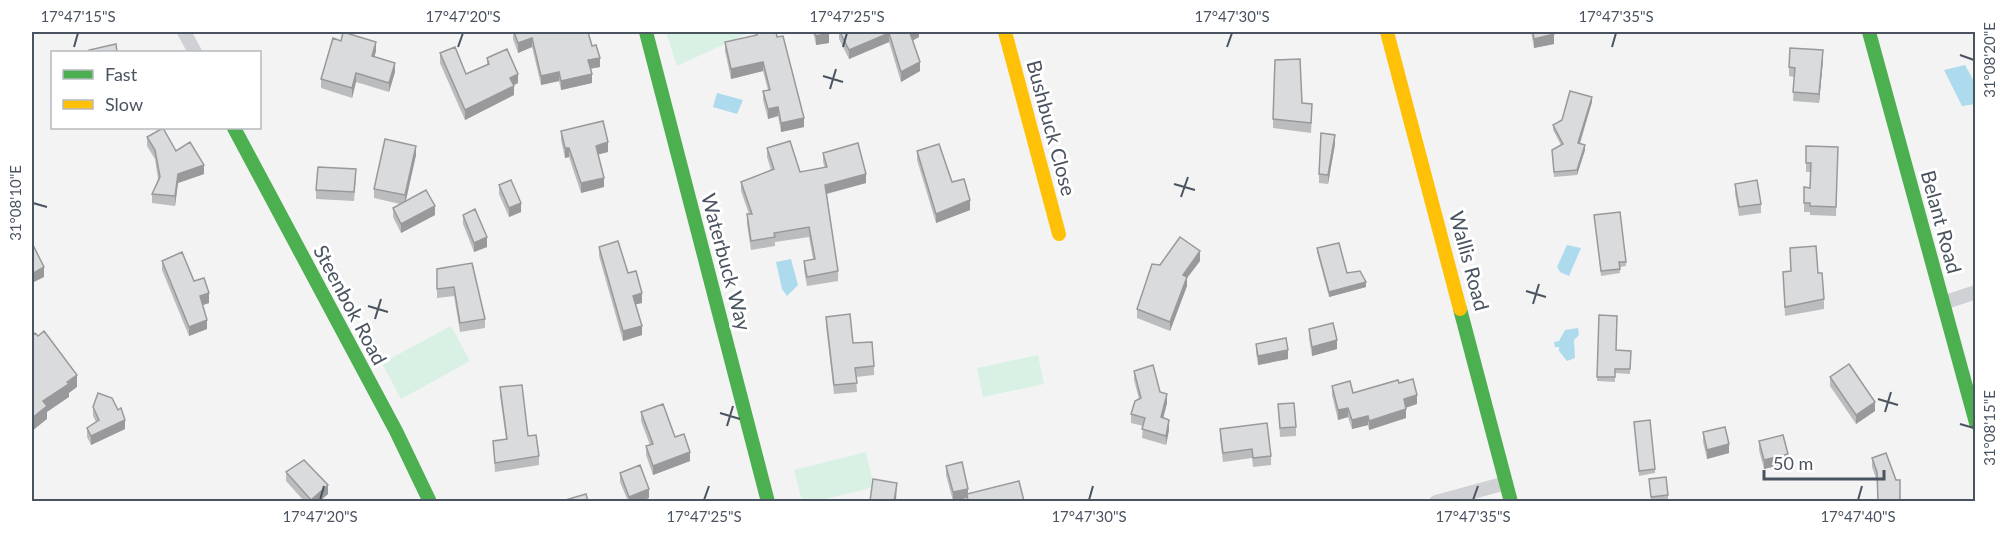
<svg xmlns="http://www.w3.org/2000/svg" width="2007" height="533" font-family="Lato,sans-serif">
<rect width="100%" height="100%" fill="#f3f3f3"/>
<!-- green -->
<path fill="#d9f1e5" d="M666,32H751L677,66Z
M451,326L470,361L401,399L382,363Z
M1038,355L1044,384L983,397L977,368Z
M866,452L874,487L818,501H802L794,470Z"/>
<!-- water -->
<path fill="#aedaed" d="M1965,65L1975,83V104L1962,106L1944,70Z
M717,93L743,100L737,114L713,107Z
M1567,245L1581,248L1569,276L1560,272L1557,267Z
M791,259L798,285L787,296L782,289L776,262Z
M1578,328L1579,335L1574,340L1575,358L1567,361L1559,351V347H1555L1554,342L1559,341L1565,330Z"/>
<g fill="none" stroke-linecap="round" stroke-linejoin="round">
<!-- street -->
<path stroke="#cfd1d4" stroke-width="14" d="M184,32L195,52
M1943,303L1976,292
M1436,502L1506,483"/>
<!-- fast -->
<path stroke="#4caf50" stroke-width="14" d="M646,32L768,502
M1869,32L1976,423
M234,128L396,431L430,502
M1460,309L1511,502"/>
<!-- slow -->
<path stroke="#ffc107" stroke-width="14" d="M1005,32L1059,234
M1387,32L1460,309"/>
</g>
<!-- wall -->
<path fill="#bbbcbe" d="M513,32H588L592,46L600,67L590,69L592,83L561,90L559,81L541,85L532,47L518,53L513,39Z
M756,32L804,127L781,132L778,116L768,119L763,100V91L768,90L763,71L731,79L725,51V42L756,35Z
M813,32H829V43L816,45Z
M839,32H919V37L913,40L920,71L901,82L889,42L849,59L839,39Z
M1531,32H1554V44L1534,48Z
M376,51L374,57L395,72L389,92L356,82L352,98L321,88V79Z
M440,53L466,74L487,65V58L518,83L513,85L514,95L465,120L440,63Z
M1823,60L1819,103L1793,101L1794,77L1789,76V67Z
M1592,102L1580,144L1585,150L1577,175L1554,177L1552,150L1561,145L1553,130V125Z
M1312,113L1311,133L1273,128V119Z
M561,131L608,152L598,154L604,187L581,193L569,157L565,158L561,140Z
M147,137L176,151L204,174L178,183L175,206L152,203V194L158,179L155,159L147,146Z
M1335,144L1328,184L1319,183V174Z
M1806,146L1838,147L1836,216L1810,215V212H1804V187L1810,188L1811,172H1806Z
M767,148L800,172L825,168L823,162V153L866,183L827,194L838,271V281L807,286L804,270V261L813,259L809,237L775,242V246L751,250L747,224V214H749L741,191V182L771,170L767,157Z
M917,151L952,182L970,210L936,223L917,160Z
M416,155L405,201L435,215L401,233L393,217V208L400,204L374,198V189Z
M356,178L354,201L316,199V190Z
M1735,184L1761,204V213L1739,216L1735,193Z
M499,185L521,212L509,217L499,194Z
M463,215L487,247L474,252L463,224Z
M1594,215L1626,262V266L1620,267V273L1601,276Z
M599,247L628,273L642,303L636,304L642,335L623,341L599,256Z
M1317,248L1347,273L1366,287L1329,297L1317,252Z
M1790,248L1824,299V309L1785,316L1783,272L1791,271Z
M162,261L194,281L209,303L203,305L207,329L189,336L162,270Z
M1200,261L1187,278V286L1170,331L1137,318V309L1160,265Z
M437,269L485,319V328L460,332L454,296L437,298Z
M1599,315L1616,350L1631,351L1630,374L1615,373V382L1597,381Z
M826,317L874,366V375L856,377L857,392L834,394L826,326Z
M1309,329L1337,349L1312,356L1309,338Z
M1256,344L1288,359L1258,365L1256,353Z
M1134,371L1160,392L1167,403L1163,418L1169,430L1166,445L1142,438L1143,426L1131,423V414L1139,399L1134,380Z
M1830,377L1875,411L1856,424L1830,386Z
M1399,383L1417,404L1406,408V418L1369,430L1368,425L1352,429L1348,417L1338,420L1332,395V386L1353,393Z
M500,387L539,456V465L495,472L493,441L506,439L500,396Z
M1278,404L1296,427V436L1280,437Z
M93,407L118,410L125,429L91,445L87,437V428L96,422L93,416Z
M641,412L675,437L690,461L653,475L646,455V446L650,445L641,421Z
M1634,422L1655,469V473L1639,476Z
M1220,429L1271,456V465L1253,467L1252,458L1223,462L1220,438Z
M1703,432L1729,453L1707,459L1703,442Z
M1759,441L1788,463L1764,469L1759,450Z
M1872,458L1896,480L1877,481L1872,467Z
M946,466L968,494V501H967V498L953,501L946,475Z
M286,472L328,494L320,501H304L286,481Z
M620,473L649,498L641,501H628L620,482Z
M1649,479L1668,495V499L1651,501Z"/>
<!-- shaded-wall -->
<path fill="#99999b" d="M913,32H919V37L910,42V33Z
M829,33V43L816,45V36Z
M889,33V42L849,59V50Z
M1554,34V44L1534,48V39Z
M532,38V47L518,53V43Z
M376,42V51L372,65V56Z
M1823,50V60L1819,103V94Z
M600,58V67L588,69V60Z
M763,62V71L731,79V69Z
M920,62V71L901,82V72Z
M395,63V72L389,92V83Z
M559,72V81L541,85V76Z
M356,73V82L352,98V88Z
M518,74V83L510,87V78Z
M592,74V83L561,90V81Z
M514,86V95L465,120V110Z
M1592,97V102L1578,148V143Z
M778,107V116L768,119V109Z
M804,118V127L781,132V123Z
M1335,135V144L1328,184V175Z
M608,142V152L596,155V146Z
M1585,145V150L1577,175V170Z
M416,146V155L405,205V195Z
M565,148H569V157L565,158Z
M204,165V174L178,183L175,206V196L178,174Z
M866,174V183L825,194V185Z
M604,178V187L581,193V183Z
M970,200V210L936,223V214Z
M521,203V212L509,217V208Z
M435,206V215L401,233V224Z
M487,237V247L474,252V243Z
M1200,251V261L1187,278V286L1170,331V322L1183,275Z
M44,267V277L32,283V274Z
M1366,282V287L1329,297V292Z
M209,293V303L200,306V296Z
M642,293V303L633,305V296Z
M207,320V329L189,336V327Z
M642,326V335L623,341V331Z
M1337,340V349L1312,356V347Z
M1288,350V359L1258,365V356Z
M77,375V387L69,393V397L47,412V419L32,431V418L43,401Z
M1167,394V403L1161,427V417Z
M1417,395V404L1404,408V399Z
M1875,402V411L1856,424V415Z
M1348,408V417L1338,420V410Z
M1406,409V418L1369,430V421Z
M1368,416V425L1352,429V420Z
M125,420V429L91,445V436Z
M1169,420V430L1166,445V436Z
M1729,444V453L1707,459V450Z
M690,452V461L653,475V466Z
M1788,454V463L1764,469V460Z
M897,483L896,501H894Z
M328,485V494L320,501H311V500Z
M649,489V498L641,501H629V497Z
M968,489V498L967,494V498L953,501V492Z"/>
<!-- building -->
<path fill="#dadbdd" stroke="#99999b" stroke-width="1.5" d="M343,32L376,42L372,56L395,63L389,83L356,73L352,88L321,79L333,38L341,41Z
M514,32H588L592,46L596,45L600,58L588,60L592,74L561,81L559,72L541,76L532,38L518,43Z
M756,32H776L777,37L783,36L804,118L781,123L778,107L768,109L763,91L770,90L763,62L731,69L725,42L757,35Z
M815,32H829V33L816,36Z
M840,32H913L910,33L920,62L901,72L889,33L849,50Z
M1533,32H1554V34L1534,39Z
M116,44L117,52H89V50Z
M455,47L466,74L489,64L487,58L507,49L518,74L510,78L514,86L465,110L440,53Z
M1790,48L1823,50L1819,94L1793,92L1795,68L1789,67Z
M1300,59L1302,103L1312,104L1311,123L1273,119L1275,60Z
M1570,91L1592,97L1578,143L1585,145L1577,170L1554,172L1552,150L1563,144L1553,125L1562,120Z
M603,121L608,142L596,146L604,178L581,183L569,148H565L561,131Z
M163,128L176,151L190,142L204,165L178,174L175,196L152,194L160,177L155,150L147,137Z
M1321,133L1335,135L1328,175L1319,174Z
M385,139L416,146L405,195L374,189Z
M790,141L800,172L827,167L823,153L858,143L866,174L825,185L838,271L807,277L804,261L815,259L809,227L774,233L775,237L751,241L747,214H752L741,182L774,169L767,148Z
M939,144L952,182L964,179L970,200L936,214L917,151Z
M1806,146L1838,147L1836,207L1810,206V203H1804V187L1810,188L1811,163H1806Z
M318,167L356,169L354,192L316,190Z
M511,180L521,203L509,208L499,185Z
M1757,180L1761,204L1739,207L1735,184Z
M426,190L435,206L401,224L393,208Z
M475,209L487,237L474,243L463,215Z
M1620,212L1626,262H1619L1620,269L1601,271L1594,215Z
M1180,237L1200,251L1183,275L1187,277L1170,322L1137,309L1152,264L1160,265Z
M618,241L628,273L636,271L642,293L633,296L642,326L623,331L599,247Z
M32,243L44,267L32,274Z
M1339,243L1347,273L1360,271L1366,282L1329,292L1317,248Z
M1816,246L1818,273H1822L1824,299L1785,307L1783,272L1791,271L1790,248Z
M182,252L194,281L204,278L209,293L200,296L207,320L189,327L162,261Z
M472,263L485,319L460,323L454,287L437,289V269Z
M850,314L853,343L872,342L874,366L855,368L857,383L834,385L826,317Z
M1599,315L1617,316L1616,350L1631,351L1630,369H1615V377H1597Z
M1333,323L1337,340L1312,347L1309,329Z
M44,331L77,375L67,382L69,384L43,401L47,406L32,418V336L35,333L38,336Z
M1286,338L1288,350L1258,356L1256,344Z
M1849,364L1875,402L1856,415L1830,377Z
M1153,365L1160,392L1167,394L1161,417L1169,420L1166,436L1142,429L1145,418L1131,414L1135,401L1141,398L1134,371Z
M1413,379L1417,395L1404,399L1406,409L1369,421L1368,416L1352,420L1348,408L1338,410L1332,386L1350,381L1353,393L1398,380L1399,383Z
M522,385L528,436L536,435L539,456L495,463L493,441L507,439L500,387Z
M98,393L112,398L118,410L121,408L125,420L91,436L87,428L99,420L93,407Z
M1294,403L1296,427L1280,428L1278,404Z
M663,404L675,437L684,434L690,452L653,466L646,446L653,444L641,412Z
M1650,420L1655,469L1639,471L1634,422Z
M1267,423L1271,456L1253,458L1252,449L1223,453L1220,429Z
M1725,427L1729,444L1707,450L1703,432Z
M1783,435L1788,454L1764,460L1759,441Z
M1886,453L1896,480H1900V501H1878L1877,472L1872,458Z
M304,460L328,485L311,500L286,472Z
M962,462L968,489L953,492L946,466Z
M640,465L649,489L629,497L620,473Z
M1666,477L1668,495L1651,497L1649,479Z
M873,479L897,483L894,501H870Z
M1019,481L1024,501H968L967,494Z
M586,494L588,501H562Z"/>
<!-- ticks -->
<path fill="none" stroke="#4a5360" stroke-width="2" d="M74,47L78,33M458,47L463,33M843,47L847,33M1227,47L1232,33M1612,47L1616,33M1960,55L1974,60M823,76L843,82M830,89L836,69M1174,184L1195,190M1181,197L1188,177M33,203L47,207M1526,291L1546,297M1533,304L1539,284M368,306L388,312M375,319L381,299M1878,399L1898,405M1885,412L1891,392M720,413L740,419M1960,424L1974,428M727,426L733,406M320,500L324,486M704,500L709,486M1089,500L1093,486M1473,500L1478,486M1858,500L1862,486"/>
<g text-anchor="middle" stroke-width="6" stroke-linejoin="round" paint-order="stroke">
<!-- street labels -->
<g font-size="20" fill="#4a5360" stroke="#fff">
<text transform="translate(1051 128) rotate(75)" y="7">Bushbuck Close</text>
<text transform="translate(1941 222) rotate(75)" y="7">Belant Road</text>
<text transform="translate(1469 261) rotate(75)" y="7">Wallis Road</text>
<text transform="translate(726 262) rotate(75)" y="7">Waterbuck Way</text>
<text transform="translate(350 305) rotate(62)" y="7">Steenbok Road</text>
</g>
</g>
<!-- border -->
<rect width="2007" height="533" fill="none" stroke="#ffffff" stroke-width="66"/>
<!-- legend -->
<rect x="51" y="51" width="210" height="78" fill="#ffffff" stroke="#b7babf" stroke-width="1.5"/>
<rect x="63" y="70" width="30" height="9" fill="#4caf50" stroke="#b7babf" stroke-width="1.5"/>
<text x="105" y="81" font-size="18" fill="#4a5360">Fast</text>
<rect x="63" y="100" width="30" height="9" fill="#ffc107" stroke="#b7babf" stroke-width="1.5"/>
<text x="105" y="111" font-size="18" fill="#4a5360">Slow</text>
<!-- scale -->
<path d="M1764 470v9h120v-9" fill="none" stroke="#4a5360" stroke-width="3"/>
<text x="1773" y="470" font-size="18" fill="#4a5360" stroke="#ffffff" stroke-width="4.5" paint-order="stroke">50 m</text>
<rect x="33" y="33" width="1941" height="467" fill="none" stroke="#4a5360" stroke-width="2"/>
<g font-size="15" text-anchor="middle" fill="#4a5360">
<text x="78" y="22">17°47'15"S</text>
<text x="463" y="22">17°47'20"S</text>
<text x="847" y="22">17°47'25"S</text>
<text x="1232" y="22">17°47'30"S</text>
<text x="1616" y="22">17°47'35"S</text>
<text transform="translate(1990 60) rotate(-90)" y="5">31°08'20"E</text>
<text transform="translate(16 203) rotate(-90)" y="5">31°08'10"E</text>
<text transform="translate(1990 428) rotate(-90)" y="5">31°08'15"E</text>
<text x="320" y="522">17°47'20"S</text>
<text x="704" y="522">17°47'25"S</text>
<text x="1089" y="522">17°47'30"S</text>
<text x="1473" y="522">17°47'35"S</text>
<text x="1858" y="522">17°47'40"S</text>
</g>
</svg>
